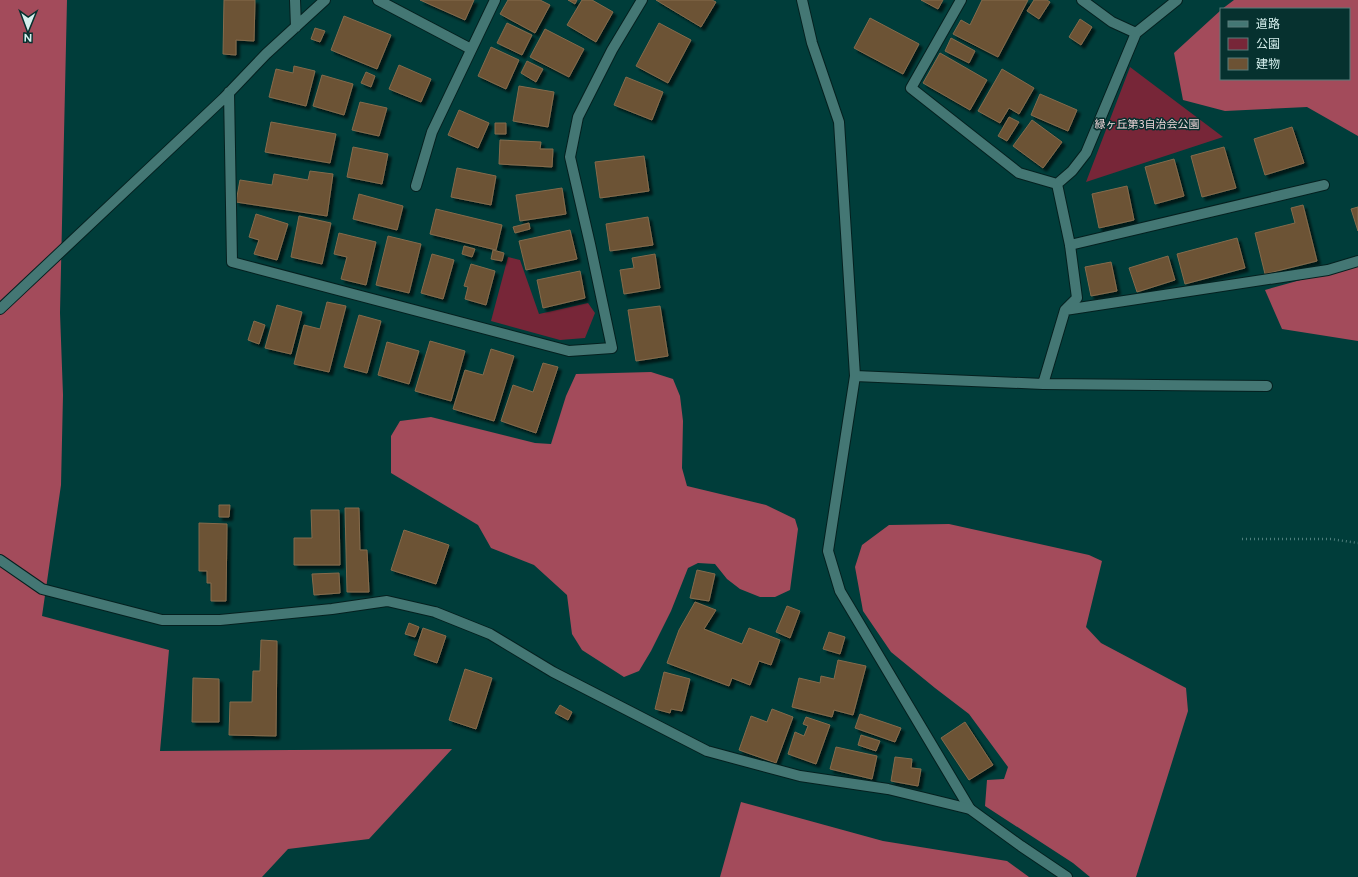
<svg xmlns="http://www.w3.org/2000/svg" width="1358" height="877" font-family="Figtree,'Noto Sans JP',sans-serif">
<defs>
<filter id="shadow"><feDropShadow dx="3.5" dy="3.5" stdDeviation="1" flood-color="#0009"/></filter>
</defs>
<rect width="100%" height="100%" fill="#003d3a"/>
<!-- green -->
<path fill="#772638" d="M1130,67L1223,137L1086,182Z
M508,257L520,260L539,314L588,303L595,313L585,338L560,340L491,321Z"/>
<!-- forest -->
<path fill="#a34b5b" d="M0,0H67L60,313L63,395L61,485L42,616L169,650L160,751L452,749L369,839L288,849L262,877H0Z
M1234,0H1358V136L1307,107L1225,111L1183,100L1174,53L1221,10V79H1349V9H1222Z
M1358,264V341L1282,329L1265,290Z
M651,372L673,379L680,396L683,421L682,468L687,486L766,505L795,519L798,529L790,590L775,597H760L740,589L727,579L715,564L698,563L688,568L671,611L651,651L639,671L624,677L582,650L572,634L567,595L534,565L491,548L478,525L391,473V436L400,421L431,417L535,443L551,444L566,396L576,374Z
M949,524L1089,555L1102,561L1086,627L1101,643L1186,688L1188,711L1136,877H1090L1073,863L985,806L987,780L1004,779L1008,767L969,714L935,688L891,652L863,611L855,567L862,545L889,525Z
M741,802L883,841L1007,861L1029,877H720Z"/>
<!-- building -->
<path fill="#6c5234" stroke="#856b4c" filter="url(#shadow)" d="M224,0H255L254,41L236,40V55L223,54Z
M420,0H474L465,20Z
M508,0H540L550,5L535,33L500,14Z
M568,0H577L575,4Z
M582,0H592L613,12L596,42L567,25Z
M656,0H712L716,2L701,27Z
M921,0H943L938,9Z
M982,0H1028L998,57L953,34L961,20L970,25Z
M1034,0H1047L1050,2L1039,19L1027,11Z
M344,16L391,35L377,69L331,50Z
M870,18L919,44L903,74L854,48Z
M1080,19L1092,27L1081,45L1069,37Z
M507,23L532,35L522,55L497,43Z
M659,23L691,40L668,83L636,66Z
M315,28L325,31L320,42L311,39Z
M545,29L584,49L569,77L530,57Z
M951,38L975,51L969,63L945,51Z
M491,47L519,60L506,89L478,76Z
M940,53L987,80L970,110L923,83Z
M527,61L543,69L536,82L521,73Z
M399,65L431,79L421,102L389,89Z
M294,66L315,71L306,106L269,97L276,69L293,73Z
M1002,69L1034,88L1019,114L1009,108L1000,123L978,111Z
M366,72L375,76L371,87L361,83Z
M322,75L353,84L344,115L313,106Z
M626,77L663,92L652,120L614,105Z
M519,86L554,92L548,127L513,121Z
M1040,94L1077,110L1068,131L1031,115Z
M360,102L387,108L379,136L352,130Z
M459,110L489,123L478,148L448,135Z
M1009,117L1019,122L1007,141L998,136Z
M1032,120L1062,142L1043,168L1013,146Z
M271,122L336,134L330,163L265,152Z
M495,123H506V134H495Z
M1292,127L1304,163L1265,175L1254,139Z
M500,140L541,142L540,149H553L552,167L499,164Z
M353,147L388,154L382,184L347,177Z
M1224,147L1236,188L1202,197L1191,156Z
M644,156L649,191L600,198L595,162Z
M1174,159L1184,196L1155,204L1145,167Z
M457,168L496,176L491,205L451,197Z
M310,171L333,174L327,216L236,202L240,180L272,185L274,174L308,180Z
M1127,186L1134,220L1099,228L1092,194Z
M562,188L566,214L520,221L516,195Z
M359,194L403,206L397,230L353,219Z
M1303,205L1317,261L1265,274L1255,233L1295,223L1291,208Z
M1358,207V231L1351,209Z
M436,209L502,225L496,250L430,234Z
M256,214L288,224L277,260L254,254L259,240L249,237Z
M299,216L331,223L322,264L291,257Z
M648,217L653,245L610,251L606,224Z
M529,223L530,229L515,233L513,227Z
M570,230L577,259L526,270L519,241Z
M339,233L376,242L366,285L341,279L347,257L334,254Z
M388,236L421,244L409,293L376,285Z
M1237,238L1245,268L1185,284L1177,254Z
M464,246L475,249L472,257L462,254Z
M493,250L504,253L502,261L491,259Z
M432,254L454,260L443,299L421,293Z
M655,254L660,288L624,294L620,270L634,268L632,258Z
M1168,256L1175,280L1137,292L1129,268Z
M1111,262L1117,291L1091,296L1085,267Z
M471,264L495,271L486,305L465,299L468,287L464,286Z
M580,271L585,298L543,308L537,280Z
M327,302L346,306L329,372L294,364L304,325L320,329Z
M277,305L302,312L291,354L265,348Z
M660,306L668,356L636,361L628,310Z
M359,315L381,321L367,373L344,367Z
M254,321L265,325L259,344L248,340Z
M430,341L465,351L451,401L415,391Z
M387,342L419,351L409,384L378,375Z
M491,349L514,356L494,421L453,409L465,370L483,375Z
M543,363L558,367L536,433L501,421L513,385L533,392Z
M219,505H230L229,517H219Z
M345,508H359L360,550H367L369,592H347Z
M311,510H339L340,565H294V538H312Z
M199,523L227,524L226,601H211V583H207V571H199Z
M404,530L449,545L436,584L391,570Z
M697,570L715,574L709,601L690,598Z
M339,573L340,593L314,595L312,574Z
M695,602L716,610L704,629L742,644L749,628L780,640L771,665L759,661L750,685L732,678L729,686L667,663L679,630Z
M787,606L800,611L790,638L776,632Z
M409,623L419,627L415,637L405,634Z
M423,628L446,636L437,663L414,655Z
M829,632L845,637L840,654L823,649Z
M261,640L277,641L276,736L229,735L230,702H252L253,671H260Z
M838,660L866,666L853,715L834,710L832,717L792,707L799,678L820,683L821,676L834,679Z
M465,669L492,678L476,729L449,720Z
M664,672L690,679L682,711L671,709L670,713L655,709Z
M193,678L219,679V722H192Z
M560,705L572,712L568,720L555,713Z
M772,709L793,717L776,763L739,750L751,716L767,722Z
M860,714L901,728L895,742L855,728Z
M806,717L830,725L816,764L788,754L795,732L804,736L808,726L803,724Z
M965,722L993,765L969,780L941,738Z
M861,735L880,741L876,751L858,745Z
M836,747L877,756L872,779L830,769Z
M895,757L912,759L911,768L921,769L918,786L891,781Z"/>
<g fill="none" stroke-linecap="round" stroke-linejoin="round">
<!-- lane casing -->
<g stroke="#04201f" stroke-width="12">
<path id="lane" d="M802,0L812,43L839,122L855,376
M1070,245L1077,298L1065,310L1043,384L1267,386
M1065,310L1328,270L1358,261
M970,809L840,591L828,551L855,376L1043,384"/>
</g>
<!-- street casing -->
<g stroke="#04201f" stroke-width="12">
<path id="street" d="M295,0L296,27
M378,0L471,49
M961,0L911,88L1019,173L1057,184L1072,171L1086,153L1136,33
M1082,0L1112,22L1136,33L1177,0
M229,92L232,262L569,351L612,348L590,244L570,157L578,117L612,50L642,0
M1057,184L1070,245L1324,185
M416,186L432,132L495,0
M0,309L224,98L266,54L325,0
M0,560L42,589L162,620H220L332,609L387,601L435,612L490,634L553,672L707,751L800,776L888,789L970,809L1021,846L1067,877"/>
</g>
<!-- path -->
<path stroke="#4e7e7c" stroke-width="2.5" stroke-dasharray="1 3" stroke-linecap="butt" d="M1242,539H1331L1358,543"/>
<!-- lane -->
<use href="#lane" stroke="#447774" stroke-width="10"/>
<!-- street -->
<use href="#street" stroke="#447774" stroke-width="10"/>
</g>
<g text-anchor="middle" stroke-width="3" stroke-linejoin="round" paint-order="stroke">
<!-- park labels -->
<g font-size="11" fill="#efd5d8" stroke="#06312f">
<text x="1147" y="128">緑ヶ丘第3自治会公園</text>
</g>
</g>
<!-- legend -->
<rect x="1220" y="8" width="130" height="72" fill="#06312f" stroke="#597d7b"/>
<rect x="1228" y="21" width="20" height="6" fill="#447774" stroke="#597d7b"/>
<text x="1256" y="28" font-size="12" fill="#d6f0ee">道路</text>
<rect x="1228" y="38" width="20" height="12" fill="#772638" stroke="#597d7b"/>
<text x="1256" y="48" font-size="12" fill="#d6f0ee">公園</text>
<rect x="1228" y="58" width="20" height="12" fill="#6c5234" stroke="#597d7b"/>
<text x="1256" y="68" font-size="12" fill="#d6f0ee">建物</text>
<!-- north arrow -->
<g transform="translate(28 28) rotate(181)" stroke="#06312f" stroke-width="3" paint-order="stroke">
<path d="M0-3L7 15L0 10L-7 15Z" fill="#d6f0ee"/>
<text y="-6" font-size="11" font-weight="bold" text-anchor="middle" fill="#d6f0ee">N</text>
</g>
</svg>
